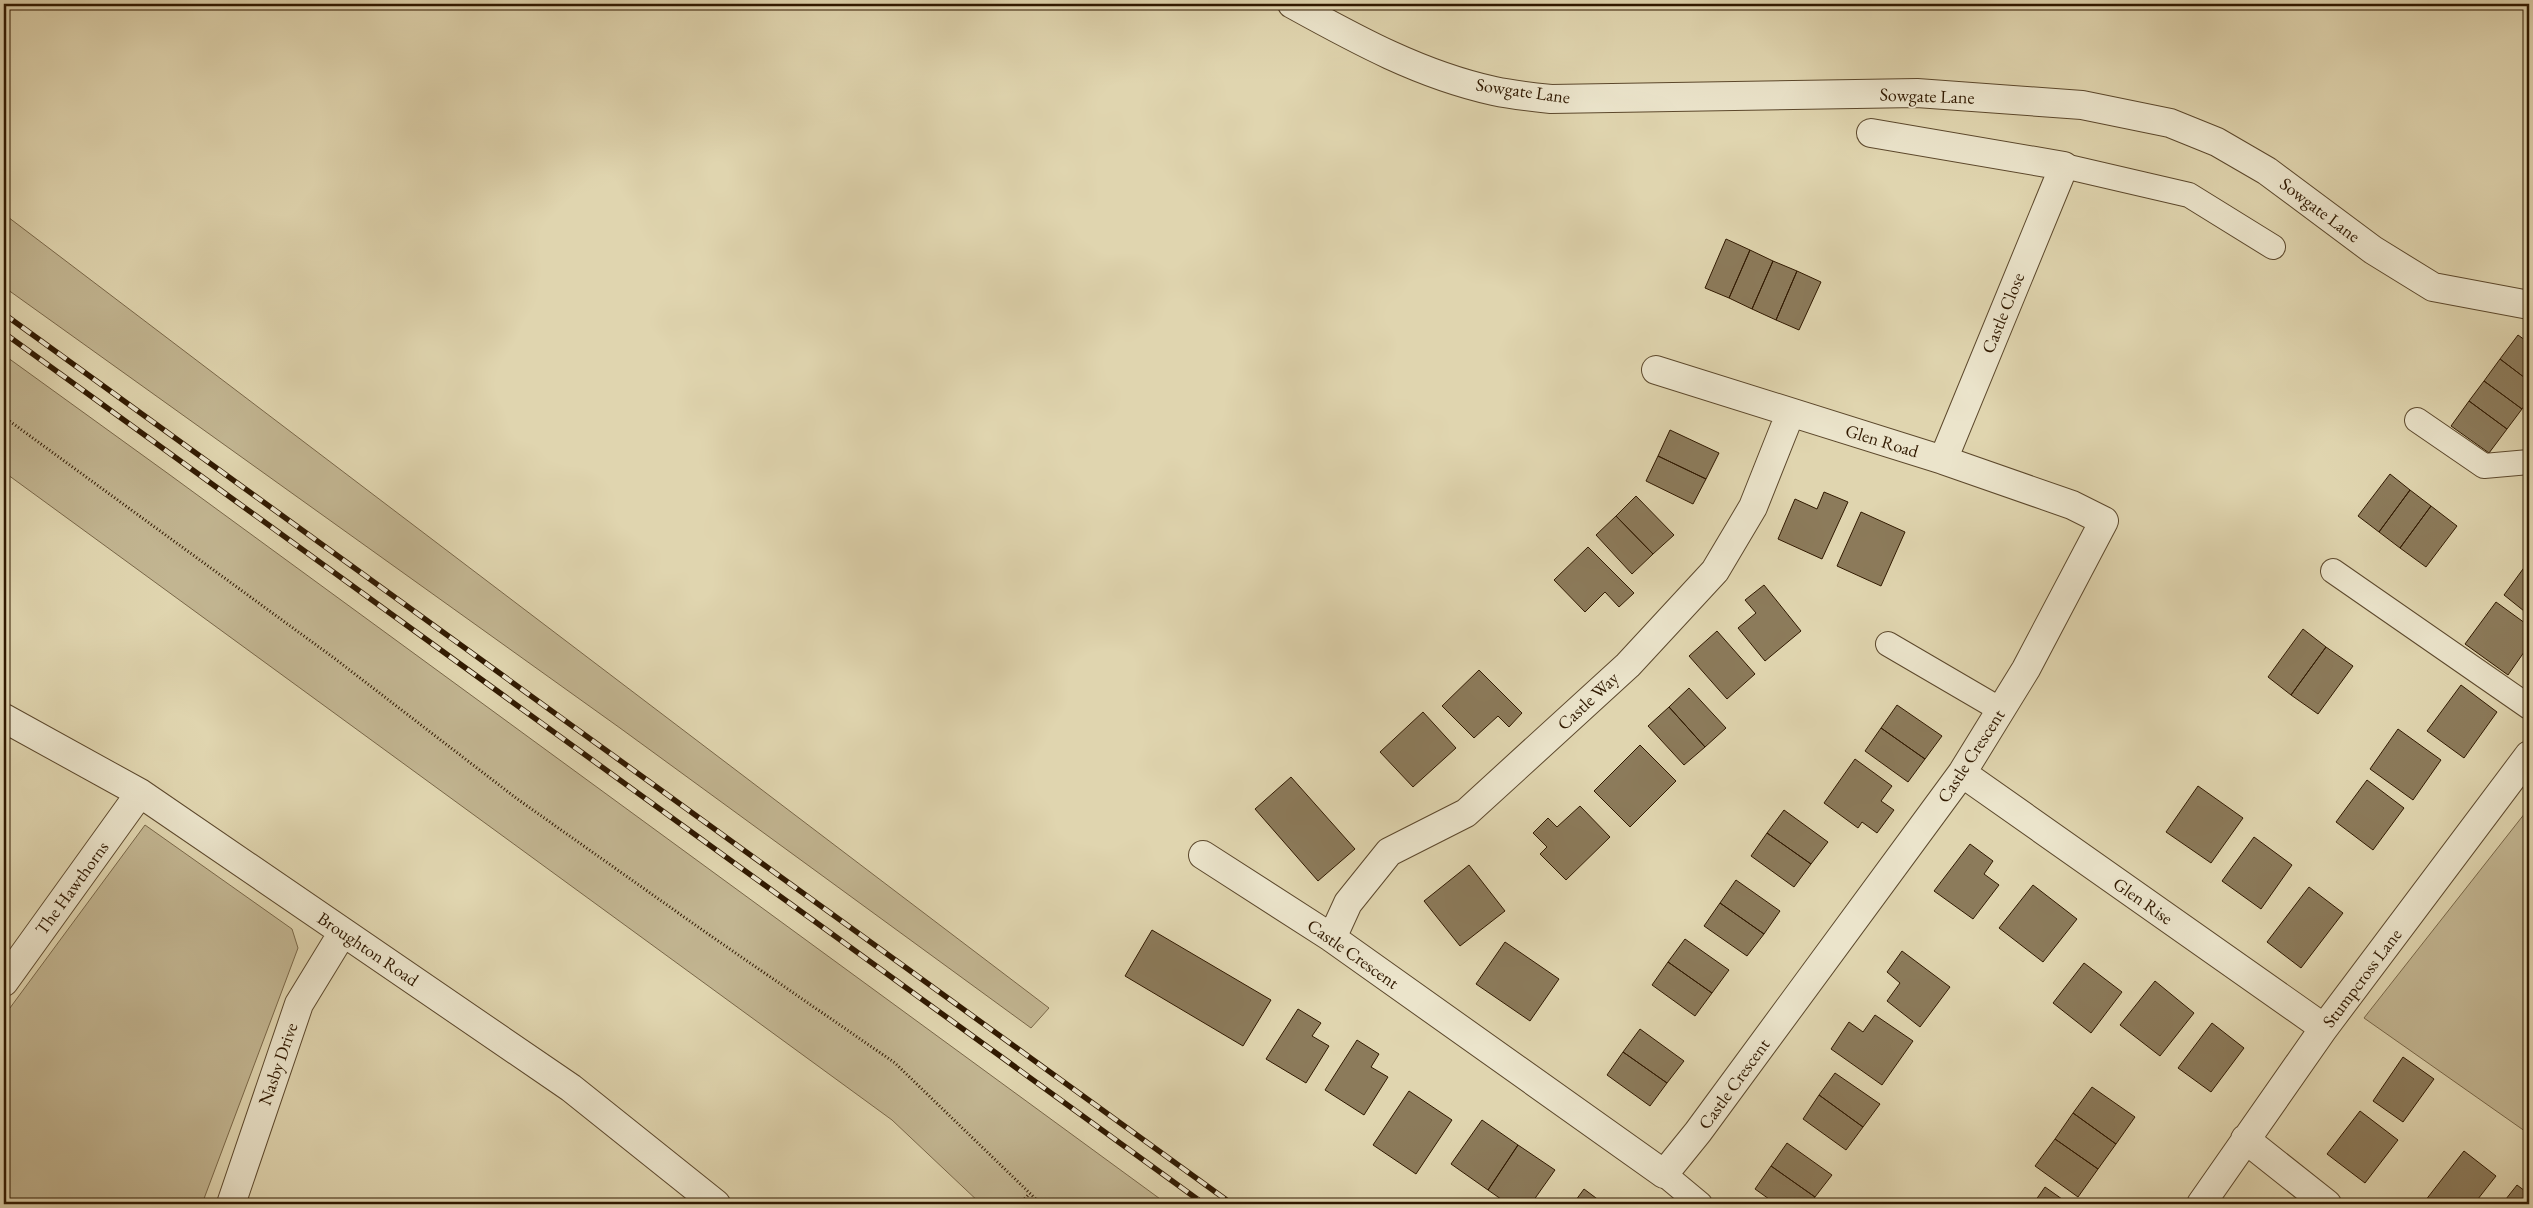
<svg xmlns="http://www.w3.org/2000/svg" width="2533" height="1208" font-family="'EB Garamond',serif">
<rect width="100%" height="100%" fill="#e0d5af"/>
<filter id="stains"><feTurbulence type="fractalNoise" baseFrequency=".004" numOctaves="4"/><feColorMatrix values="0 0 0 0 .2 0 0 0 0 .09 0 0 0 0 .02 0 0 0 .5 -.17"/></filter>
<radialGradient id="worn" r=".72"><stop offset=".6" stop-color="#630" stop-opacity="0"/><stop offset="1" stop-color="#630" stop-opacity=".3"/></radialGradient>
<!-- green -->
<path fill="#c2b591" stroke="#796748" d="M4,214L1049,1008L1031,1028L620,728L4,287Z
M4,355L170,475L1167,1204H981L892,1120L4,472Z
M2529,808V1134L2364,1018Z
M145,825L292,929L298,948L202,1204H4V1016Z"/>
<!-- building -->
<path fill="#8c7b5b" stroke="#301900" d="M1726,239L1750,250L1729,298L1705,288Z
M1750,250L1773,261L1752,309L1729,298Z
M1773,261L1797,271L1776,320L1752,309Z
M1797,271L1821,282L1799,330L1776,320Z
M2518,335L2529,343V381L2500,359Z
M2500,359L2529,381V399L2522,409L2484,381Z
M2484,381L2522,409L2507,429L2469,401Z
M2469,401L2507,429L2489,453L2451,426Z
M1670,430L1719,453L1706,479L1658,456Z
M1658,456L1706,479L1693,504L1646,481Z
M2390,474L2410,490L2379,532L2358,516Z
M2410,490L2431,506L2400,548L2379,532Z
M1824,492L1848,502L1822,559L1778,539L1795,499L1817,509Z
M1636,496L1674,535L1653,554L1616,516Z
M2431,506L2457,526L2426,567L2400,548Z
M1861,512L1905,532L1881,586L1837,566Z
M1616,516L1653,554L1632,574L1596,535Z
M1588,547L1634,593L1619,607L1605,592L1585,612L1554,580Z
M2529,561V574L2523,569Z
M2523,569L2529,574V615L2504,595Z
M1764,585L1801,631L1765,661L1738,628L1756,613L1745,600Z
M2496,602L2529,626V645L2508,675L2465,644Z
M2303,629L2326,647L2291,695L2268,677Z
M1717,631L1755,674L1727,699L1689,656Z
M2326,647L2353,666L2318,714L2291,695Z
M1479,670L1522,713L1509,727L1498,716L1474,738L1442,706Z
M2461,685L2497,712L2464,758L2427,731Z
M1689,688L1726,728L1705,747L1669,707Z
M1897,705L1942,736L1925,759L1881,728Z
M1669,707L1705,747L1684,765L1648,726Z
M1423,712L1456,748L1413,787L1380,752Z
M1881,728L1925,759L1908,782L1865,751Z
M2398,729L2441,760L2413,800L2370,769Z
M1640,745L1676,781L1630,827L1594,791Z
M1855,759L1892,786L1881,801L1894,810L1877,833L1862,822L1858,828L1824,803Z
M1291,777L1355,849L1318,881L1255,809Z
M2367,780L2404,808L2373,850L2336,822Z
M2198,786L2243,818L2211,863L2166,832Z
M1580,806L1610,837L1566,880L1540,854L1547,847L1533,833L1548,818L1557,827Z
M1784,810L1828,842L1811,864L1767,833Z
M1767,833L1811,864L1794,887L1751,856Z
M2254,837L2292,865L2261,909L2222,881Z
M1970,844L1993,861L1984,874L1999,885L1973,919L1934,891Z
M1469,865L1505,911L1460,946L1424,901Z
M1736,880L1780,911L1764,934L1720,903Z
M2033,885L2077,919L2043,962L1999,928Z
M2309,887L2343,913L2301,968L2267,942Z
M1720,903L1764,934L1747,956L1704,926Z
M1152,930L1271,1000L1243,1046L1125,976Z
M1685,939L1729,970L1712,993L1668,962Z
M1505,942L1559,979L1530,1021L1476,984Z
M1902,951L1950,987L1920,1027L1887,1001L1900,983L1887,972Z
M1668,962L1712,993L1695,1016L1652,985Z
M2084,963L2122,992L2091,1033L2053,1003Z
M2155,981L2194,1013L2160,1056L2120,1025Z
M1298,1009L1321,1023L1312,1036L1329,1046L1306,1083L1266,1059Z
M1875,1015L1913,1041L1882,1085L1831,1049L1849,1022L1863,1032Z
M2212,1023L2244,1048L2211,1092L2178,1068Z
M1640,1029L1684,1061L1667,1083L1623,1052Z
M1357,1040L1379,1054L1371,1067L1388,1077L1364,1115L1325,1090Z
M1623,1052L1667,1083L1650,1106L1607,1075Z
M2403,1057L2434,1079L2403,1122L2373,1101Z
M1835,1073L1880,1104L1863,1127L1819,1095Z
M2092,1087L2135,1117L2116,1144L2073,1113Z
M1409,1091L1452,1120L1416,1174L1373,1145Z
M1819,1095L1863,1127L1846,1150L1803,1119Z
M2360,1111L2398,1140L2365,1183L2327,1154Z
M2073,1113L2116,1144L2098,1169L2055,1139Z
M1482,1120L1518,1145L1488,1190L1451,1164Z
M2055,1139L2098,1169L2078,1197L2035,1166Z
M1787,1143L1832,1175L1815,1197L1771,1166Z
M1518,1145L1555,1170L1531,1204H1508L1488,1190Z
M2464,1151L2496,1176L2474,1204H2429L2425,1201Z
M1771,1166L1815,1197L1810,1204H1776L1755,1189Z
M2517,1185L2529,1194V1204H2502Z
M2045,1187L2069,1204H2033Z
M1584,1189L1604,1204H1573Z"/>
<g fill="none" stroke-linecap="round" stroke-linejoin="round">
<!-- service casing -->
<g stroke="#5c482c" stroke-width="26">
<path id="service" d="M2064,166L2189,195L2273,247
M2417,420L2484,466L2529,462
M2333,571L2529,707
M1888,644L2001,710
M1664,1174L1700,1204"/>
</g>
<!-- minor casing -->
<g stroke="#5c482c" stroke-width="30">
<path id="minor" d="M1292,4C1357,40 1421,75 1494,91C1513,95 1532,97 1551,99L1917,93L2082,105L2170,123L2217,142L2267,171L2373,250L2433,287L2529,305
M1871,133L2064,166L1943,460
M4,718L140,793L571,1088L716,1204
M1962,773L2324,1028
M1203,855L1332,938L1664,1174L1698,1132L1962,773L2026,669L2104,521L2072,505L1943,460L1656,370
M1332,938L1348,903L1389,852L1466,813L1628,665L1715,571L1753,507L1790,414
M4,982L140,793
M2245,1139L2327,1204
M231,1204L299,1004L343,932
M2201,1204L2324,1028L2529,755"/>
</g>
<!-- path -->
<path stroke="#301900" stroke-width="3" stroke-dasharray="1 2.5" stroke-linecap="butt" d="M4,417L334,658L516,798L708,934L895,1063L1041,1204
M1020,1204L1029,1194"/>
<!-- service -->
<use href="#service" stroke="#ebe4cb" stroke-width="24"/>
<!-- minor -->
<use href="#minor" stroke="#ebe4cb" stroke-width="28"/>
<!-- rail casing -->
<g stroke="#301900" stroke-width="5.5">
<path id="rail" d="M4,314L1232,1204
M4,333L1204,1204"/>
</g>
<!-- rail -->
<use href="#rail" stroke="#ebe4cb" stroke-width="4" stroke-dasharray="11" stroke-linecap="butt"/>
</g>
<g text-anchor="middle" stroke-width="4" stroke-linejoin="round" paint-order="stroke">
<!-- street labels -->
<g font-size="18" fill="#301900" stroke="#ebe4cb">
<text transform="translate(1523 91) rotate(8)" y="6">Sowgate Lane</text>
<text transform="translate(1927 96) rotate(2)" y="6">Sowgate Lane</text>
<text transform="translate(2320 210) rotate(37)" y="6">Sowgate Lane</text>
<text transform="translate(2003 313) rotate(-68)" y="6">Castle Close</text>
<text transform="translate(1882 441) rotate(17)" y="6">Glen Road</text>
<text transform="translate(1588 701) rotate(-43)" y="6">Castle Way</text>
<text transform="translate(1971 756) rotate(-57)" y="6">Castle Crescent</text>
<text transform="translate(72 888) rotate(-54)" y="6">The Hawthorns</text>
<text transform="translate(2143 901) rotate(35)" y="6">Glen Rise</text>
<text transform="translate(368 949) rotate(34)" y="6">Broughton Road</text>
<text transform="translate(1353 954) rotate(35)" y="6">Castle Crescent</text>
<text transform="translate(2362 978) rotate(-53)" y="6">Stumpcross Lane</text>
<text transform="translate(278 1064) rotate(-71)" y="6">Nasby Drive</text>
<text transform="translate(1734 1084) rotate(-54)" y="6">Castle Crescent</text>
</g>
</g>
<!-- margin -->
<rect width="2533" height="1208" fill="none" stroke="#e0d5af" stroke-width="20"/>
<rect x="5" y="5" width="2523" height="1198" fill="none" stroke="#301900" stroke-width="2.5"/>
<rect x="10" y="10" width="2513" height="1188" fill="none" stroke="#301900"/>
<rect width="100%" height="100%" filter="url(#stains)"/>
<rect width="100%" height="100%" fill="url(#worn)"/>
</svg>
